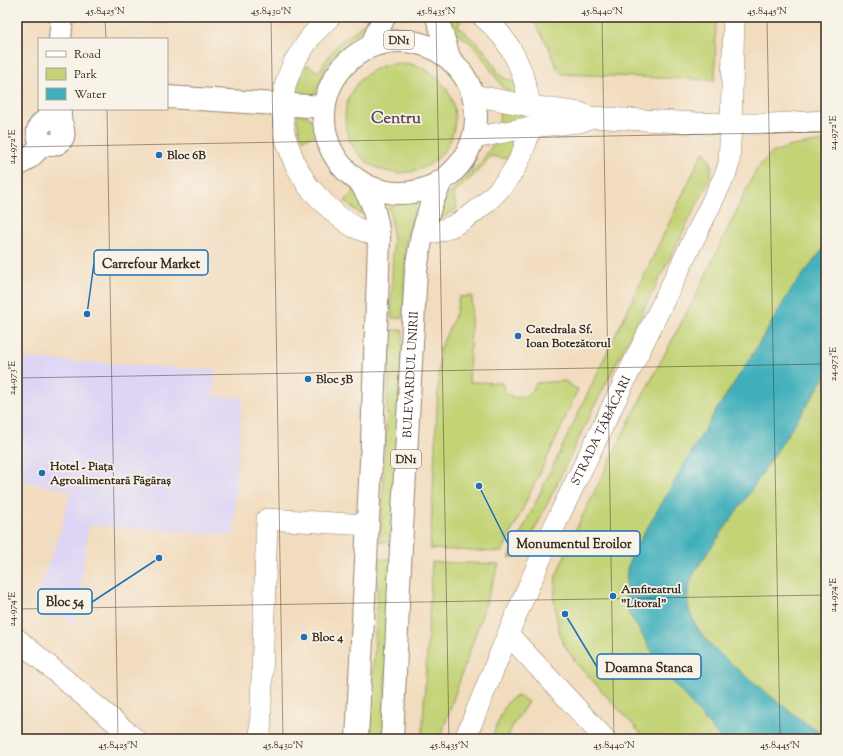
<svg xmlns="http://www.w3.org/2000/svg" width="843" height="756" font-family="'Sorts Mill Goudy',serif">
<rect width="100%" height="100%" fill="#f7f3e8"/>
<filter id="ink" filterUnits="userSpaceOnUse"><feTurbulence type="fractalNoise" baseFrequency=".025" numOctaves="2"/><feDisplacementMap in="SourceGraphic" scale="8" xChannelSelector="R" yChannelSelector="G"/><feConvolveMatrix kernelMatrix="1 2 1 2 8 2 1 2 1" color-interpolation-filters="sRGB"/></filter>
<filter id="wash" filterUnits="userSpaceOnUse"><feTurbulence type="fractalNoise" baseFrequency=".012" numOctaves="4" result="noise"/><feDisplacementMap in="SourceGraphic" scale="16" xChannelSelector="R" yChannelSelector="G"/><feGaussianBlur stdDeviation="0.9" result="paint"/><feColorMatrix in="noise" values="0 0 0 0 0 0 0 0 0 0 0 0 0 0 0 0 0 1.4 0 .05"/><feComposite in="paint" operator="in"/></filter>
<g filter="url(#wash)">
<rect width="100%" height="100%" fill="#f2dcbe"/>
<!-- built -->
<path fill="#ded5f5" d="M17,358L215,370L214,396L242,398L233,535L89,525L75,623L35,602L61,529L71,491L17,480Z"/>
<!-- green -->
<path fill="#c3d376" stroke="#7f7e4a" d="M367,17H370L363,28L342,46L336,52L326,68L318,88L316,92L313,94L307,95H294L307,65L319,72C326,59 335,46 346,37C353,32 360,27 366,21Z
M449,17H462L458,26L482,48L490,58L500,76L520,85L522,98L503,88L483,58L477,50L469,42L453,30Z
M531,17H716L715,80L562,74C555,68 553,57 549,48C543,37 537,27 531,17Z
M345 118a55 55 0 1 1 110 0a55 55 0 1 1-110 0Z
M500,104L528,110V120L499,125Z
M296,114L307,116L313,120L317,124L320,130L325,145L331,156L337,166L357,185L365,214L359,213L345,201L355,190C348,184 340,178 334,170C326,159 321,147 317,135L303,139L300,134Z
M523,136L508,159L490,156C480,171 467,182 453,193L457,209L440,219L437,218L439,210L447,198L458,184L478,166L493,145L499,142Z
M826,141V739H646L577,664L562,642L557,623L554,601L556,576L575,531L631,418L697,293L756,170L771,153L791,146Z
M703,152C715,159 712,174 707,185L590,415L525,550L518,556L509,558Z
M387,200L408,201L418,200L410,225L406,241L403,318H391L393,241L391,217Z
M472,296L469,382L502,383L505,392L515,398C527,396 531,395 536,383L565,381L573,387L578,389L558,435L502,552L430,549L440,349L456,313L459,297Z
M391,330H403L393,542H380Z
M379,559H392L383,739H370Z
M432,562L499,564L440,739H422Z
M517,696L520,697L528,702L513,725L507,739H491L505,706C508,701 511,698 517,696Z"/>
<!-- water -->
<path fill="#40afbb" stroke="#3e6c6c" d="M826,245V376L748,495L699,565C691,578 685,592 689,608C695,636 726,659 747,677C764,691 782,705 800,719C808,725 819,731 826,739H721L665,673L628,612L625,598L627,570L629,562L640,540L715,412L746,365L791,290Z"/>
</g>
<g filter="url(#ink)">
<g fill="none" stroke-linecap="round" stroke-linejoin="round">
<!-- minor casing -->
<g stroke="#96836e" stroke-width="22">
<g id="minor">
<path d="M330,17L312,35L294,62L286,82L282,104L284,134L295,164L308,186L324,203L338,216L354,227L379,237"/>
<path d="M483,17C512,41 524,70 530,106"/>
<path d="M473,95L530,106L580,113L589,117L697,123L731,124H771L826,121"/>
<path d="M474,138L531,127L580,122L585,120"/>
<path d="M422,235C429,233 436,232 443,230C471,220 501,192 516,166C523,154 527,140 531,127"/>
<path d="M508,634L605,739"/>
<path d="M17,639L135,739"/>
<path d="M260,739L267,519L368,525"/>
<path id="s1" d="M465,739L508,634L558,518L726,173L729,163L731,124L734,17"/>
</g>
</g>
<!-- major casing -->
<g stroke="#96836e" stroke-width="24">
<g id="major">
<path d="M437,17L449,57"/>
<path d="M60,39L62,17"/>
<circle cx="400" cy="117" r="76"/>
<path d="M371,46L384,17"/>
<path d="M167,97L324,107"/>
<path d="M50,109C49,113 49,118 46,120C42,123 39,125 38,130C35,145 57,151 63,137C65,130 61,125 60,118C60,115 60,112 60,109"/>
<path d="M17,166C29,158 34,155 43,143"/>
<path d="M357,739L372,441L378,273L379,237L377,223L372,203L361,183"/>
<path id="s2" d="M392,739L399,585L416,270L422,235L431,204L441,182"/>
</g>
</g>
<!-- minor -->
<use href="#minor" stroke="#fff" stroke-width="21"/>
<!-- major -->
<use href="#major" stroke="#fff" stroke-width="22"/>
</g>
</g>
<!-- ticks -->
<path fill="none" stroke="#3b2a1e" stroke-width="1" stroke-opacity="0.45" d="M105,17L106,39M271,17L283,739M436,17L449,739M602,17L614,739M767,17L780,739M107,109L118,739M17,147L826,132M17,378L826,364M17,609L826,595"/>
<!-- markers -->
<g fill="#1f6fb2" stroke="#f7f3e8" stroke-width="1.5">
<circle cx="159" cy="155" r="4"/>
<circle cx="518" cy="336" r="4"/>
<circle cx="308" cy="379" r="4"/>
<circle cx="42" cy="473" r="4"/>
<circle cx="613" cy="596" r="4"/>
<circle cx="304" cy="637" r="4"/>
</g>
<g text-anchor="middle" stroke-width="3.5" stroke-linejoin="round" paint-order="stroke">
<!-- shield labels -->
<g fill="#f7f3e8" stroke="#73665b" stroke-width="1">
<rect x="384" y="31" width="30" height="18" rx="3"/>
<rect x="391" y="450" width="30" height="18" rx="3"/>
</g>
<g font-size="11" font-weight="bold" fill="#3b2a1e">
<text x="399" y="44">DN1</text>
<text x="406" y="463">DN1</text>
</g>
<!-- poi labels -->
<g font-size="12" font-weight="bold" fill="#3b2a1e" stroke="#f7f3e8" text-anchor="start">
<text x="167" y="159">Bloc 6B</text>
<text x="526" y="333">Catedrala Sf.<tspan x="526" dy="14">Ioan Botezătorul</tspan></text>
<text x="316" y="383">Bloc 5B</text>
<text x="50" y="470">Hotel - Piața<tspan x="50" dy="14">Agroalimentară Făgăraș</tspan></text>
<text x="621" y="593">Amfiteatrul<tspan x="621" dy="14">"Litoral"</tspan></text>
<text x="312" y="641">Bloc 4</text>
</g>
<!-- street labels -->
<g font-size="12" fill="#3b2a1e" stroke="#f7f3e8">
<text dy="4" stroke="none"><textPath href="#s2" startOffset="365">BULEVARDUL UNIRII</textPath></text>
<text dy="4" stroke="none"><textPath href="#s1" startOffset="337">STRADA TĂBĂCARI</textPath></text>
</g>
<!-- district labels -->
<g font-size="16" font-weight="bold" fill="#65515d" stroke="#f7f3e8">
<text x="396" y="123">Centru</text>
</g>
</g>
<!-- callouts -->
<path fill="none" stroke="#1f6fb2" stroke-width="1.5" d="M87 314L94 263M479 486L508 544M159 558L92 602M565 614L597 667"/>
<g fill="#1f6fb2" stroke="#f7f3e8" stroke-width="1.5">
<circle cx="87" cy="314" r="4"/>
<circle cx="479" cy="486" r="4"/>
<circle cx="159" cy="558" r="4"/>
<circle cx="565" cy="614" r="4"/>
</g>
<g fill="#f7f3e8" stroke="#1f6fb2" stroke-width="1.5">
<rect x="94" y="250" width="114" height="25" rx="4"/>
<rect x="508" y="531" width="132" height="25" rx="4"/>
<rect x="38" y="589" width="54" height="25" rx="4"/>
<rect x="597" y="654" width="104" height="25" rx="4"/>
</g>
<g font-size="13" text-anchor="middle" font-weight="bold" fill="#3b2a1e">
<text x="151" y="268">Carrefour Market</text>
<text x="574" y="548">Monumentul Eroilor</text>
<text x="65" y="606">Bloc 54</text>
<text x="649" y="672">Doamna Stanca</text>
</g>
<!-- margin -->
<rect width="843" height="756" fill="none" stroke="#f7f3e8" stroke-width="44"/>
<!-- legend -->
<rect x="38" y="38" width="130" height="72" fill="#f7f3e8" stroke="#aca397"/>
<rect x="46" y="51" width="20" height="6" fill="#ffffff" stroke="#aca397"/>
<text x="74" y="58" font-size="12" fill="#3b2a1e">Road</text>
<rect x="46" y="68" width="20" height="12" fill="#c3d376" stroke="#aca397"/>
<text x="74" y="78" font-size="12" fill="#3b2a1e">Park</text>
<rect x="46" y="88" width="20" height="12" fill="#40afbb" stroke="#aca397"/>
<text x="74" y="98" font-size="12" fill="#3b2a1e">Water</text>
<rect x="22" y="22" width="799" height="712" fill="none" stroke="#3b2a1e" stroke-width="1.5"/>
<g font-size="10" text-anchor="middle" fill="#3b2a1e">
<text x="105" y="14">45.8425°N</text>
<text x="271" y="14">45.8430°N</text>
<text x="436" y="14">45.8435°N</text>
<text x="602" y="14">45.8440°N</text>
<text x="767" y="14">45.8445°N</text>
<text transform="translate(832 133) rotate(-90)" y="4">24.972°E</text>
<text transform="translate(11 147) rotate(-90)" y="4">24.972°E</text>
<text transform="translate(832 364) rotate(-90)" y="4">24.973°E</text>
<text transform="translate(11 378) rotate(-90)" y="4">24.973°E</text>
<text transform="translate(832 595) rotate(-90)" y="4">24.974°E</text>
<text transform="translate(11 609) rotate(-90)" y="4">24.974°E</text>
<text x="118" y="748">45.8425°N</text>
<text x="283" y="748">45.8430°N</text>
<text x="449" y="748">45.8435°N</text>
<text x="614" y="748">45.8440°N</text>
<text x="780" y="748">45.8445°N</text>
</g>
</svg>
